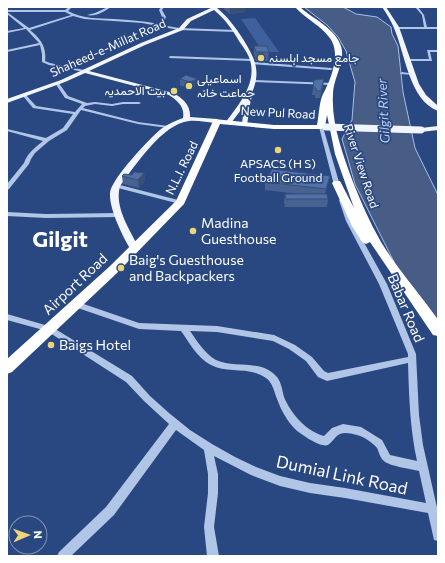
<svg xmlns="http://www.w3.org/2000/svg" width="445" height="563" font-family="Commissioner,Vazirmatn,sans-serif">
<rect width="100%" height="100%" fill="#294881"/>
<!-- green -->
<path fill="#3e619e" d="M255,18L279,52H263L241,19Z"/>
<!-- water -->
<path fill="#475d86" stroke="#a6bfe6" d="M304,7H343L356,14L377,17L391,27L392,34L398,46L403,92L415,148L438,195V320L395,264L355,184L342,139L352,120L354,94L355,82L346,51L338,37L327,25Z"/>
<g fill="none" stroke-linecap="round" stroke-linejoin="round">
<!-- minor -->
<path fill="#b1c5e6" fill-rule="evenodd" d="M69,7H72L68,11C82,19 98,18 114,19C129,20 144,21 159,24L162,17L159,10L161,7H164L162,10L166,17L162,25L179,28L236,30L238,31L236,32L179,30L142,23L84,19L73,16L30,30C40,38 47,47 45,61L50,63L84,70V72L49,65L42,62V54L40,45L7,52V50L39,43L26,29L7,33V31L24,28L7,14V12L29,28L71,15L65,12H7V10H65Z
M108,7H111C104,12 95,17 87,15L95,13Z
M415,7H418L424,15L427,27H438V29H395L396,27H424L422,15Z
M427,50H438V52H430L432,61H408L406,60L408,59H429Z
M170,56L252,59L254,60L252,61L169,58Z
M253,62L331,68L333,69L331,70L252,64V62Z
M402,72L415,74L413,75L401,74L400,73Z
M253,80L332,83L334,84L332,85L252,82L251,81Z
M56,82H58L68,96L87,103L95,102L112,104L123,102H139L141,103L139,104H123L112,106L95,104L85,106L83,108L138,122L168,126L170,127L168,128L138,124L81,110L67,130L49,141L35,153L31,159L29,164L9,189L7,190V184L24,163C27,153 36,147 43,141L7,131V129L46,138L63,128L73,114L33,108L23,96V94H25L36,106L75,112L82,104L65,98L55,83Z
M319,126L323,127L341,189L340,190H336L335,189L319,127Z
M116,184L182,201L183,202L180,204L114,187L113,186Z
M342,198L345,200L352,221L387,284L416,354L419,415L423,445L438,512V541L434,540L428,513L345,498L310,493L280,486L251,475L214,456L218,474V493L214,527L219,556H207L204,527L208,493V474L204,450L176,430L114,515L71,556H57L59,552L106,507L169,424L144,401L126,382L47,331L7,320V314L52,327L132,376L150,396L169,413L190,430L212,444L235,457L256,467L280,476L310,483L345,488L426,503L419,471C411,469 389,466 384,461C380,458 379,452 377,448C373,443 363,436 357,435C348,433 341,431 335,438C333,440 331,443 328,445C321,448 302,435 296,430C287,421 281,410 277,399C274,392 273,383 266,378C250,366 228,374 211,365C197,358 189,342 181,331L139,329L72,306L71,304L72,302L75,301L139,323L217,326L274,335L295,345L312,357L324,371L328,373L408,357V354L379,284L346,221L339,200ZM190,331L217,332L273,341L289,349L306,361L318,377L327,381L408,363C409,396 410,429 417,461L390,455L382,440L361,427L343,424L332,428L324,436C306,431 291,414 284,397C282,389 281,380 275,375C258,359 235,369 216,360C205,354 197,341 190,331Z
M7,212L46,214L120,213L123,215L120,217L46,218L7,216Z"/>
<!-- major -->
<path fill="#f2f5fd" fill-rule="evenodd" d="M213,7H218L217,8C228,17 235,27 243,39C256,60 262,73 250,97L251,98L247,125L242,124L244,106L231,123L226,122C239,104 257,84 250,60C248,53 243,47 239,41C232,29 225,19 214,10L191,21L183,30L145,45L89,71L173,93C183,98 191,106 190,117L217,119L220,121L217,123C208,123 198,120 189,121C162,124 135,166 120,186C114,207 130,230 139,248L137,250H131C123,237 109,209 110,193C111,179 150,138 161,129C168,124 175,121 183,118C185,107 178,101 169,95L85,73L65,82L7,103V99L61,80L141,43L179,28L187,19Z
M382,7H386L399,27L419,84L426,95L438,106V111C409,100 405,53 394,28C391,21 387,14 382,7Z
M438,126V130L421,132L418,130L421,128Z"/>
<!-- highway -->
<path fill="#fff" fill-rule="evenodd" d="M295,7H300C313,19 335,28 341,46C346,62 333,78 333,94C331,123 343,155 353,182C361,202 370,223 381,242C398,270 420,294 438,320V336L433,335L370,242L366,244L362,242L352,226L332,183L334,181H340L354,208L335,154L327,115L325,127L321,129H274L220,124L184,204L117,273L12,372L7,374V359L109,267L176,201L214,119L274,125H317C319,116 319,102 323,94C331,80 342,52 329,37C320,25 305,18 295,7Z"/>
<!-- major-bridge -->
<path stroke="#f2f5fd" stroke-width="7" d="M326,127L421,130"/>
</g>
<!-- wall -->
<path fill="#476191" d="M224,7H245V12L230,14L224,9Z
M254,46L269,52L268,61H256L254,55Z
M180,79H197L198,85L190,89L180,85Z
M314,80L323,86L320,98H315V95H312Z
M144,173L145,181L139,188L123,184L122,176Z
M330,176L328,184L325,194L328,199L327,207H285L284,202L285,194H299L265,190V182Z"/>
<!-- shaded-wall -->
<path fill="#394f76" d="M230,7H245V12L230,14Z
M197,79L198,85L190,89V82Z
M324,79L323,86L320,98L321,91Z
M144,173L145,181L139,188L138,180Z"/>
<!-- building -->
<path fill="#5271a9" stroke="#394f76" d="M254,46H267L269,52H256Z
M186,75L197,79L190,82L180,79Z
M324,79L321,91H316V88H313L314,80Z
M272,169L330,176L326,189L265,182Z
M134,172L144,173L138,180L122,176L124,174L132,175Z
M285,194H327L328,199H286Z"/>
<!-- markers -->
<g fill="#ecd478" stroke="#294881" stroke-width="1.5">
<circle cx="261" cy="58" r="4"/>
<circle cx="189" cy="86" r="4"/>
<circle cx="174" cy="91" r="4"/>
<circle cx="278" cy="150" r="4"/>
<circle cx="193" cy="231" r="4"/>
<circle cx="121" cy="268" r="4"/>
<circle cx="51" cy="345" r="4"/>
</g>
<g text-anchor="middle" stroke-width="3.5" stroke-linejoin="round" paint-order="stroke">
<!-- far-street labels -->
<g font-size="12" fill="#fff" stroke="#294881">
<text transform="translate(108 48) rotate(-24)" y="4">Shaheed-e-Millat Road</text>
<text transform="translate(278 113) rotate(3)" y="4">New Pul Road</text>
<text transform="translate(361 166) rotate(72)" y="4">River View Road</text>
<text transform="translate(182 168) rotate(-64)" y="4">N.L.I. Road</text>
</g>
<!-- far-poi labels -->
<g font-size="12" fill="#fff" stroke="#294881" text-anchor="start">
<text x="269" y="62">جامع مسجد اہلسنہ</text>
<text x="197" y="83">اسماعیلی<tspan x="197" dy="14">جماعت خانہ</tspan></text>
<text x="166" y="95" text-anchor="end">بیت الاحمدیہ</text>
<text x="278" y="168" text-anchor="middle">APSACS (H S)<tspan x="278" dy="14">Football Ground</tspan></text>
</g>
<!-- far-water labels -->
<g font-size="13" font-style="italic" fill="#bdcfed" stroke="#294881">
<text transform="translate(383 111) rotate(-93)" y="5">Gilgit River</text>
</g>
<!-- poi labels -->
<g font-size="14" fill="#fff" stroke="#294881" text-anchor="start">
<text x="201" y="228">Madina<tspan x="201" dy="16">Guesthouse</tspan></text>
<text x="129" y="265">Baig's Guesthouse<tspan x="129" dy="16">and Backpackers</tspan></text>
<text x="59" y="350">Baigs Hotel</text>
</g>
<!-- street labels -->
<g font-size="14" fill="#fff" stroke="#294881">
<text transform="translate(75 284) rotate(-43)" y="5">Airport Road</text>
<text transform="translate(406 308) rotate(67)" y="5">Babar Road</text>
</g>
<!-- near-street labels -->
<g font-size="17" fill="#fff" stroke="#294881">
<text transform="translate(342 475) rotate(12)" y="6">Dumial Link Road</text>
</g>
<!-- town labels -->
<g font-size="22" font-weight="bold" fill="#fff" stroke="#294881">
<text x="60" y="247">Gilgit</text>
</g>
</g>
<!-- border -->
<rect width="445" height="563" fill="none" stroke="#ffffff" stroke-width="16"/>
<!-- north arrow -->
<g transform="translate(28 535) rotate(88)"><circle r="19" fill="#294881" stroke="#7f91b3"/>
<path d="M0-3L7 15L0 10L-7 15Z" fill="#ecd478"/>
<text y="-6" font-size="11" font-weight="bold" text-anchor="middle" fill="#ffffff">N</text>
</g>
</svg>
